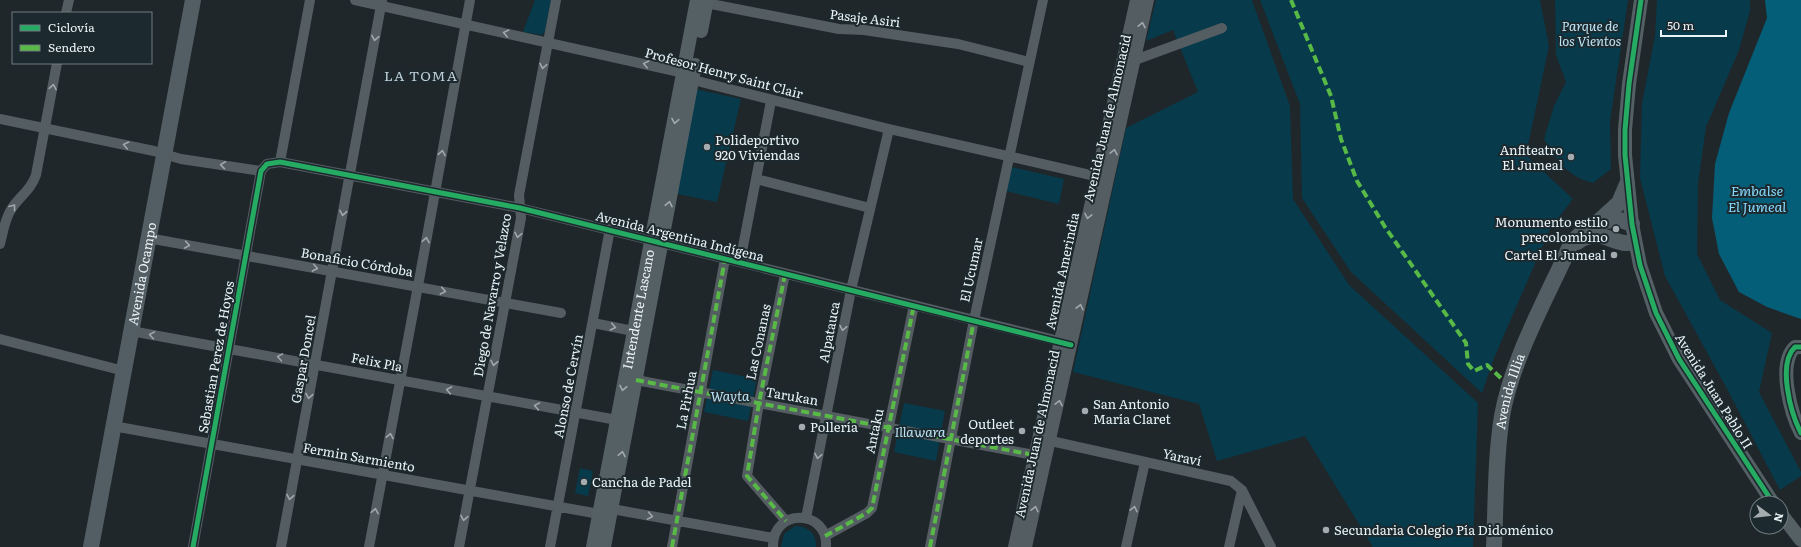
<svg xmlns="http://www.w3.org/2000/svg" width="1801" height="547" font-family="Literata,serif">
<rect width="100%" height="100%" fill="#20272a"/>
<!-- green -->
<path fill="#073a4b" d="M535,0H551L545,31L542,35L523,32Z
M1156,0H1252L1290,106L1293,199L1349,285L1478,403L1473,547H1373L1305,436L1217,461L1199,404L1073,372L1126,128L1198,92L1173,30L1146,41Z
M1260,0H1540L1549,46L1526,155L1573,199L1550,229L1494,358L1482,393L1351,272L1302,198L1300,104Z
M1555,0H1628L1610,121L1611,169L1593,183C1566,176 1558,161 1544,139L1554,106L1566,82L1556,55Z
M1657,0H1750V11L1739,50L1706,127L1698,183L1697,254L1720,300L1772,333L1759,392L1801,472V476L1780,490L1726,387L1665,276L1640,178L1642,104L1655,36Z
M695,89L741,99L717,202L677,194Z
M1012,167L1064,179L1059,204L1006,191Z
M713,370L757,379L748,421L704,412Z
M904,403L945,411L936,461L894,452Z
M580,468L593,471L588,496L575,493Z
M795,526C808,526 817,534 816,547H781L784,534Z"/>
<!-- water -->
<path fill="#055e78" d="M1765,0H1801V319L1767,307L1739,292L1719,254L1712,218L1715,164L1729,113L1767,18Z"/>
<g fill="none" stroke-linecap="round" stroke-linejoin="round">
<!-- minor -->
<path stroke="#545d62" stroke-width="10" d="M355,0L684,73L693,80L889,129L1104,178
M701,2L839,29L864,30L958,44L1029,62
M66,13L69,0
M1135,60L1222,28
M0,119L154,151L181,159L261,171
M280,162L310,0
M756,179L870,208
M148,238L561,313
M0,244C3,232 5,218 12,208C20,196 31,190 36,175L57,63
M740,262L771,101
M785,274L759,403L747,476L786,521
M593,323L633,331
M131,331C293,360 455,390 617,420
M0,339L124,371
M636,380L1034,455
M113,426L599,514L612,509L773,538
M1042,439L1231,481L1242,490L1271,547
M806,518L851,290L889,129
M825,536L867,513L872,508L914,305
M193,547L261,171L267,164L280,162L520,208L1067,343
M281,547L382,0
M369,547L418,286L470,0
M459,547L521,218L519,195L556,0
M550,547L610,229
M672,547L725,259
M773,547C772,507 829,509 826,547
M930,547L974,320L1043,0
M1126,547L1145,462
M1229,547L1242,490"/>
<!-- tertiary -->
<path stroke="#545d62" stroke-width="12" d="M1014,547L1136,0
M1026,547L1148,0"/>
<!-- secondary -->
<g stroke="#556065" stroke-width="14">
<path d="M1641,0L1629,84L1625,130V155L1632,224L1640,265L1656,313L1679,359L1773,503"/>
<path d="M701,31L707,0"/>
<path d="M1801,347H1795C1777,364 1791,414 1801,433"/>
<path d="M1781,514L1801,540"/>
<path id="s1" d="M593,547L697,0"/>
<path d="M604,547L695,65"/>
</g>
<!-- primary -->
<g stroke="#525e64" stroke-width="16">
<path d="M1597,223L1619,203L1627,184"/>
<path d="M1577,242C1603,225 1613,248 1634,242"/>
<path id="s2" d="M91,547L193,0"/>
<path id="s3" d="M1494,547C1496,504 1495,459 1502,416C1512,359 1546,299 1570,246C1583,226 1609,213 1632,224"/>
</g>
<!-- quiet -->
<path stroke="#58b947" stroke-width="4" stroke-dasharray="8 4" stroke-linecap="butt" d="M1291,0L1331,96L1341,139L1357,181L1385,227L1466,343L1468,364L1474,371L1487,365L1503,380
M785,274L759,403L747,476L786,521
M636,380L1034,455
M825,536L867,513L872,508L914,305
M672,547L725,259
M930,547L974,320"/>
<!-- cycleway casing -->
<g stroke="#1c292e" stroke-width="8">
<path id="cycleway" d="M1641,0L1629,84L1625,130V155L1632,224L1640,265L1656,313L1679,359L1773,503
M1801,347H1795C1777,364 1791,414 1801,433
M193,547L261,171L267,164L280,162L520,208L1071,345"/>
</g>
<!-- cycleway -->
<use href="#cycleway" stroke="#26ab63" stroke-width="5"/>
</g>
<!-- one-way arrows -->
<defs><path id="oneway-chevron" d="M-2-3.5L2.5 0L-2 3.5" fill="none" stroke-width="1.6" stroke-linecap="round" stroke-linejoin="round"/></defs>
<g stroke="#a0a8ac">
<use href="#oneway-chevron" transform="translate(1142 25) rotate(-78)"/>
<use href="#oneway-chevron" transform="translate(506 33) rotate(-167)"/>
<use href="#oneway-chevron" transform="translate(375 38) rotate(100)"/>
<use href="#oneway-chevron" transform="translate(646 64) rotate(-167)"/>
<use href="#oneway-chevron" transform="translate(543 66) rotate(101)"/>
<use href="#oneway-chevron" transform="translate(53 87) rotate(-80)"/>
<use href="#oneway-chevron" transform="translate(126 145) rotate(-168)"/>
<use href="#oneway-chevron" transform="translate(1114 152) rotate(-78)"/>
<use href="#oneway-chevron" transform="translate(442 153) rotate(-80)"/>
<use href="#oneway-chevron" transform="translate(223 165) rotate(-172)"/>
<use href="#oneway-chevron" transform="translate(13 207) rotate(-53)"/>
<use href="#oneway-chevron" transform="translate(343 213) rotate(100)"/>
<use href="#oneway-chevron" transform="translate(1088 216) rotate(102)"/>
<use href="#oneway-chevron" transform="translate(518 235) rotate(101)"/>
<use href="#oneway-chevron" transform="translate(426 240) rotate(-80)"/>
<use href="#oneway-chevron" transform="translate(187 245) rotate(10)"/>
<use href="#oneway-chevron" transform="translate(315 268) rotate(11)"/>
<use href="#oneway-chevron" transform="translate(443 291) rotate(11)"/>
<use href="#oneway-chevron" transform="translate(1080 307) rotate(-77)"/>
<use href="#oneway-chevron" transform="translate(613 327) rotate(12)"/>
<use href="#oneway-chevron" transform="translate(843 328) rotate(101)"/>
<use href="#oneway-chevron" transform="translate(152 335) rotate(-170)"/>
<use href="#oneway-chevron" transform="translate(280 357) rotate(-170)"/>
<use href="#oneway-chevron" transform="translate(494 363) rotate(101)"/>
<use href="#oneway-chevron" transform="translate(449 390) rotate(-169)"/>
<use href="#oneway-chevron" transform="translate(309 396) rotate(100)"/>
<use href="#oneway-chevron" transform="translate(1059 403) rotate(-78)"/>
<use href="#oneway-chevron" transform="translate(537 406) rotate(-170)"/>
<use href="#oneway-chevron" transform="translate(390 436) rotate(-79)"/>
<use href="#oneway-chevron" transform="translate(818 456) rotate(101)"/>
<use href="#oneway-chevron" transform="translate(290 497) rotate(101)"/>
<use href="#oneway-chevron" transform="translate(1035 509) rotate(-77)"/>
<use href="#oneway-chevron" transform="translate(1134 509) rotate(-77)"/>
<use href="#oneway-chevron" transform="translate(375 511) rotate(-80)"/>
<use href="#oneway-chevron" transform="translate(650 516) rotate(10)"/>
<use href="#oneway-chevron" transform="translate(464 518) rotate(100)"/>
</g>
<g stroke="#a0aaae">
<use href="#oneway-chevron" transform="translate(675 121) rotate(101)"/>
<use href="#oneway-chevron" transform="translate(669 204) rotate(-79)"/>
<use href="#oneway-chevron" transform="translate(623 388) rotate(101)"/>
<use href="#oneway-chevron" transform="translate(622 454) rotate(-79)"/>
</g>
<!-- markers -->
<g fill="#a4acaf" stroke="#1c292e" stroke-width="1.5">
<circle cx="707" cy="147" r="4"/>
<circle cx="1571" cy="157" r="4"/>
<circle cx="1616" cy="229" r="4"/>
<circle cx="1614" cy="255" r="4"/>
<circle cx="1085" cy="411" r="4"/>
<circle cx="802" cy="427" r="4"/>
<circle cx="1022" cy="431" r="4"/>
<circle cx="584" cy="482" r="4"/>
<circle cx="1326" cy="530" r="4"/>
</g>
<g text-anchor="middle" stroke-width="4" stroke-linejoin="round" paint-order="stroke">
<!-- street labels -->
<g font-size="13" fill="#ebf3f7" stroke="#1c292e">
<text transform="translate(865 18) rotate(7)" y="5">Pasaje Asiri</text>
<text transform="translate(724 73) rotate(15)" y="5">Profesor Henry Saint Clair</text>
<text transform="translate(1107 118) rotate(-77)" y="5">Avenida Juan de Almonacid</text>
<text transform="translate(680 236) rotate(14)" y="5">Avenida Argentina Indígena</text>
<text transform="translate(357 262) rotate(10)" y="5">Bonaficio Córdoba</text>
<text transform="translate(971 270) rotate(-78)" y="5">El Ucumar</text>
<text transform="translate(1062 271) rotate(-78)" y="5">Avenida Amerindia</text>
<text dy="5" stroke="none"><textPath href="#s2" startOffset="278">Avenida Ocampo</textPath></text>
<text transform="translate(492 295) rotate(-80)" y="5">Diego de Navarro y Velazco</text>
<text dy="5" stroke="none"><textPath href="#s1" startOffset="242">Intendente Lascano</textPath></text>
<text transform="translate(829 332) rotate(-79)" y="5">Alpatauca</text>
<text transform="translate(758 342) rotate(-78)" y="5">Las Conanas</text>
<text transform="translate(216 357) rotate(-80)" y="5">Sebastian Perez de Hoyos</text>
<text transform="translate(303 359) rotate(-80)" y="5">Gaspar Doncel</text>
<text transform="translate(377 362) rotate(11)" y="5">Felix Pla</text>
<text transform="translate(568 386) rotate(-79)" y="5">Alonso de Cervín</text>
<text transform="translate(1714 391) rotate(58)" y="5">Avenida Juan Pablo II</text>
<text dy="5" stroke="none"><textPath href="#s3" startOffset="157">Avenida Illia</textPath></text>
<text transform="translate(792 396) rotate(10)" y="5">Tarukan</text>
<text transform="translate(686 400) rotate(-79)" y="5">La Pirhua</text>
<text transform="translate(874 431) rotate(-78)" y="5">Antaku</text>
<text transform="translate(1037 434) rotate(-78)" y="5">Avenida Juan de Almonacid</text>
<text transform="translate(359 457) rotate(10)" y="5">Fermin Sarmiento</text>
<text transform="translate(1182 457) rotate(12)" y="5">Yaraví</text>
</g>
<!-- park labels -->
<g font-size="13" font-style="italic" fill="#bde5f6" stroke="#1c292e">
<text x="1590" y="31">Parque de<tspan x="1590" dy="15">los Vientos</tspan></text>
<text x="730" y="401">Wayta</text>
<text x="920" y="437">Illawara</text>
</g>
<!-- poi labels -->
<g font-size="13" fill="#ebf3f7" stroke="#1c292e" text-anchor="start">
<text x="715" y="145">Polideportivo<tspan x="715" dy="15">920 Viviendas</tspan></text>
<text x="1563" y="155" text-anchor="end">Anfiteatro<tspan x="1563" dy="15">El Jumeal</tspan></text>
<text x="1608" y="227" text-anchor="end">Monumento estilo<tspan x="1608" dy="15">precolombino</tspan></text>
<text x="1606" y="260" text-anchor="end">Cartel El Jumeal</text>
<text x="1093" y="409">San Antonio<tspan x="1093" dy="15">María Claret</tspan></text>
<text x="1014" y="429" text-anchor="end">Outleet<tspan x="1014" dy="15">deportes</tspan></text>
<text x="810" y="432">Pollería</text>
<text x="592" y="487">Cancha de Padel</text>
<text x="1334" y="535">Secundaria Colegio Pía Didoménico</text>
</g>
<!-- neighbourhood labels -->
<g font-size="14" letter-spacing="1" fill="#beced6" stroke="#1c292e">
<text x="421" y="81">LA TOMA</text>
</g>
<!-- water labels -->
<g font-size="14" font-style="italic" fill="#87dbff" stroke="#1c292e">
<text x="1757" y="196">Embalse<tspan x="1757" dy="16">El Jumeal</tspan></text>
</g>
</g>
<!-- legend -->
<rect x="12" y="12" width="140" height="52" fill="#1c292e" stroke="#6f7a7e"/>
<rect x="20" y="25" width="20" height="6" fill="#26ab63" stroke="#6f7a7e"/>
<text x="48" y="32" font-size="12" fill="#ebf3f7">Ciclovía</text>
<rect x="20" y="45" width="20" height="6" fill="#58b947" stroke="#6f7a7e"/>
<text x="48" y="52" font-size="12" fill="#ebf3f7">Sendero</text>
<!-- north arrow -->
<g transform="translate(1769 515) rotate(105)"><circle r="19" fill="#1c292e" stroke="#6f7a7e"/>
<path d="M0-3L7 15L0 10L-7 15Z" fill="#a4acaf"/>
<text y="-6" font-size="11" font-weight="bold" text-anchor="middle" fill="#ebf3f7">N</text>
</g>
<!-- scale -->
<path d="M1661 30v6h65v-6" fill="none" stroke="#ebf3f7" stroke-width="2"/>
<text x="1667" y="30" font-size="12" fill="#ebf3f7" stroke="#1c292e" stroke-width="3" paint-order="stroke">50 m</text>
</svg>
